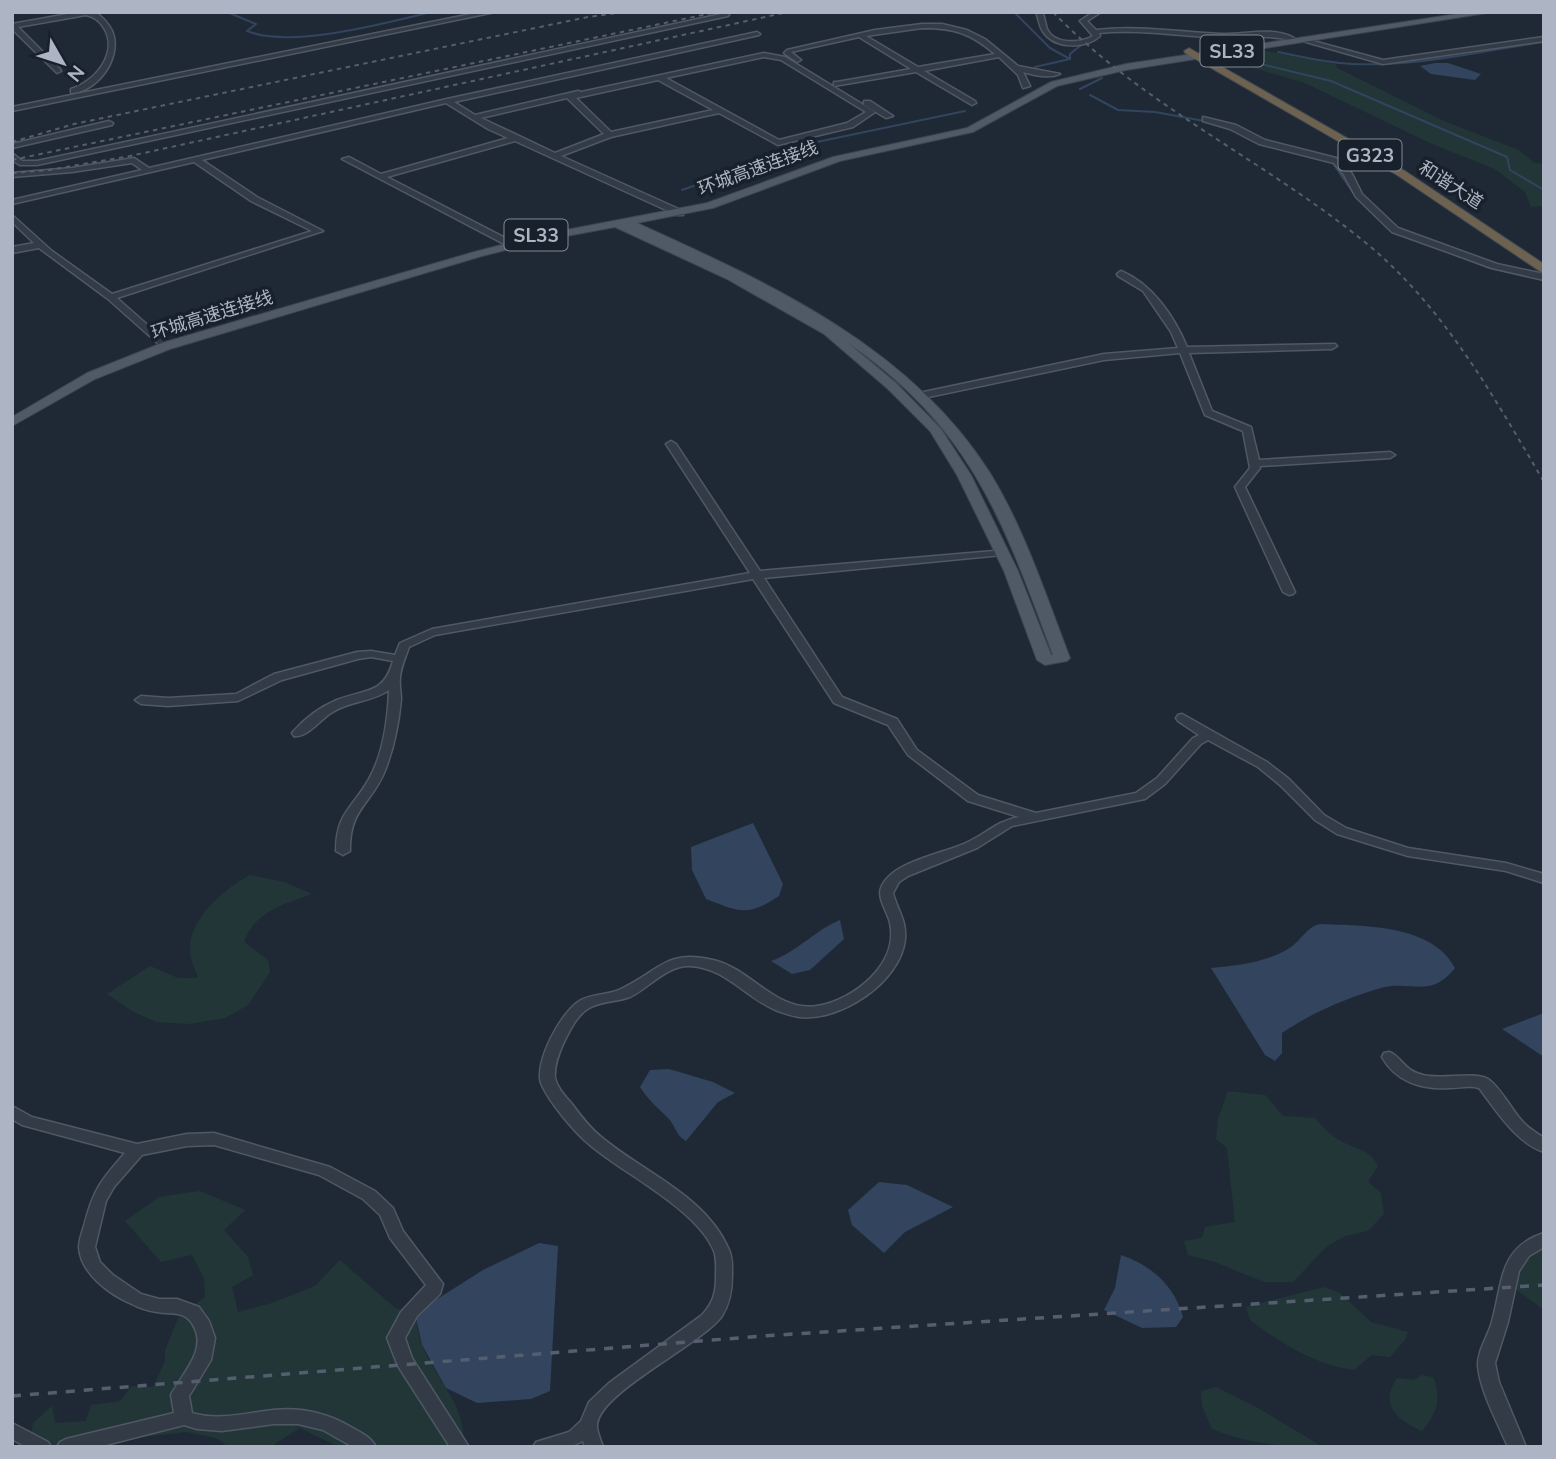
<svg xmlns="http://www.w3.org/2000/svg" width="1556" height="1459" font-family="Mulish,'Noto Sans SC',sans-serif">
<rect width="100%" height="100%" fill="#1f2936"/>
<!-- green -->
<path fill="#223638" d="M1256,49L1335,64L1337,68L1446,122L1519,150L1534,163L1544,164V206L1531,207L1525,192L1495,169L1432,144L1305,83L1216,57Z
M250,875L284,882L312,894C284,904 254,912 244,942L268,960L270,972L248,1005L225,1018L189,1024L156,1022L132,1011L107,994L150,966L178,978H198C196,970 190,960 190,951C188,919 225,888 250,875Z
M1228,1091L1265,1095L1283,1116L1315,1118C1323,1127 1330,1135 1341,1141C1356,1149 1369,1149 1378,1166L1368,1182L1381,1193L1384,1214L1368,1231L1345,1236L1326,1247L1293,1282H1264L1215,1262L1188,1255L1184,1241L1202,1238L1205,1227L1235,1222L1227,1148L1216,1139L1218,1119Z
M200,1191L245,1210L224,1230L248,1257L253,1275L232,1287L238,1312L272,1303L315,1286L340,1260L395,1308L415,1313C417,1323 418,1336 422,1346C433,1374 473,1415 461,1447H339L300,1428L270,1447H229L216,1438L187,1432L141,1437L104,1447H29L33,1423L52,1406L55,1423L86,1421L91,1405L120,1401L132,1386L153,1387L165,1361V1351L178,1318L205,1297L204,1278L192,1255L161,1262L125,1221L159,1197Z
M1544,1247V1310L1514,1288C1516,1268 1526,1256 1544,1247Z
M1324,1287L1340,1293L1371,1322L1408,1332L1405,1340L1390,1357L1372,1355L1354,1370C1314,1365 1281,1343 1250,1320L1246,1307Z
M1422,1375L1433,1377C1442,1399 1437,1413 1422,1431C1397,1420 1379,1405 1397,1378L1414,1380Z
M1216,1387L1258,1408L1323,1447C1284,1447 1248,1444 1212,1429L1202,1406L1201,1391Z"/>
<!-- water -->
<path fill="#32445e" d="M1435,63H1448L1481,74L1475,80L1431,74L1420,66Z
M753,823L783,884L779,896C748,917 740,912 706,899L692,870L691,847Z
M840,920L844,939L810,970L792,974L771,961C797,952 815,930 840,920Z
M1320,924C1364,926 1432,924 1455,968C1431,999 1411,980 1381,988C1347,998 1311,1013 1282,1033V1053L1275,1061L1265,1055L1211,968C1236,966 1269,962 1291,947C1301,940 1308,926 1320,924Z
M1544,1013V1057L1502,1029Z
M669,1069L713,1082L735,1093L718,1102L686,1141C675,1135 676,1126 668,1118C657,1107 648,1100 640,1087L650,1070Z
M879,1182L907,1185L953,1207L905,1232L884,1253L852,1225L848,1210Z
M539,1243L558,1246L550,1391L531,1399L477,1403L446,1388L422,1345L415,1313L483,1270Z
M1121,1255C1151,1265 1175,1286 1183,1317L1176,1327L1142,1328L1104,1310L1115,1288Z"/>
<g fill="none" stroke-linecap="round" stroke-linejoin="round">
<!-- stream -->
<path stroke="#32445e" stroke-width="2" d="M227,12L256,24L247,31C292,49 384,23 432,12
M1014,12L1050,48L1070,59
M1204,37L1214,38
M1278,52C1302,57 1327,63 1352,64C1417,67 1480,51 1544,42
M1261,64L1331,81L1507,157L1510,170L1544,190
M1035,67L1070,59V54L1081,45
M1080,89L1102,78
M1090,95L1118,110L1155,112L1204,121
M1246,137L1258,143
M1332,162L1354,194
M682,190L817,142L965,111
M1376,216L1391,230
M1427,244L1489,268L1524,275"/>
<!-- minor casing -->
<g stroke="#505865" stroke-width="3">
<path id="minor" d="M79,12L98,14C105,20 112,27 114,37C119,61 97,92 71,93V89C95,82 119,53 104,28C99,20 94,17 86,15L18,27L60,69L61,71L57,73L12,29V24Z
M481,12H495L12,111V107Z
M1036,12H1042C1045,18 1045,23 1047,29C1054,45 1081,43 1093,36L1080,21L1093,12H1101L1087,21L1096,30C1137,25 1178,32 1220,34C1244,35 1272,26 1294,38L1291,40C1267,34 1244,39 1220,38C1179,36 1139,29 1099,33L1100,36C1086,49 1056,49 1044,33C1039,27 1039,19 1036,12Z
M726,13L729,15L728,16L37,165H20L12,160V153L22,161H37Z
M922,24H942L967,30L985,39L1018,66L1060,74C1049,79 1034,75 1023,72L1030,86L1023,88L1018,75L999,57L924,71L975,101L976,103L972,105L916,72L834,86V82H837L911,69L859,37L791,52L801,60L797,62L784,53L787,50L875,30ZM922,28C954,28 970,33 995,54L918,67L866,36Z
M757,32L760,34L759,35L454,102L475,115L578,91L581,92L764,53L785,57L875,112L853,127L778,145L719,113L611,137L561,156L683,211V215H677L515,141L387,177L515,243L516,245L512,248L342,159L349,157L381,174L508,138L488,129L446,103L202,160L257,197L323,231L117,298L169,344V348H163L108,299L39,248L12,253V247L34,243L12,222V215L52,251L112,294L312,231L251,201L194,162L12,204V200L142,170L132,163L72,172L12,177V173L72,168L134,158L149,168L447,99ZM764,57L781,60L866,112L847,123L779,140L666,78ZM658,80L713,110L611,132L576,98ZM567,98L604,134L555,153L481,118Z
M1544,37V41L1383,64L1299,40L1302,38L1383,60Z
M864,101H870L893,116L886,118L864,105Z
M1203,117L1236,125L1265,140L1340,159L1352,174L1362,194L1398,228L1497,264L1544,274V280L1492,268L1392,232L1356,197L1344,175L1334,163L1259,144L1230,129L1203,121Z
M109,121L113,123L112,125L12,148V144Z
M1121,271C1152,284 1174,316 1187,347L1335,344L1337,346L1332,349L1189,353L1212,411L1251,427L1259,460L1390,452L1395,455L1390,458L1260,466V468L1245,487L1295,592L1293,594L1289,595L1283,592L1235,487L1250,468L1243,431L1205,415L1180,353L1104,360L919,399L914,396L919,393L1104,354L1178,348L1171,332L1143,291L1118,276L1117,274Z
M671,441L676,444L760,571L1006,550L1007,552L1006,554L1002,555L764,578L842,697L897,719L917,750L978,795L1036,813L1136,793L1157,778L1193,738L1199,735L1178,721L1176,718L1178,715L1182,714L1267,762L1289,779L1324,815L1346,828L1408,848L1506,863L1544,874V883L1506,871L1408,856L1337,834L1315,820L1280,785L1258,767L1208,740L1201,744L1165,784L1145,799L1012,826L977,848L908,876L899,882L893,893C897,909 907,921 905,939C901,982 840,1022 799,1017C792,1016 784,1013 778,1011C746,999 727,968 690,966C667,965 649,988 630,997C617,1002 601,1001 589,1008C577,1015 570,1030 564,1042C559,1053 554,1065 555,1077C556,1087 566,1097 572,1104C580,1115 589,1127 600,1136C642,1172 706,1195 729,1250C733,1258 732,1267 732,1276C732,1291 730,1303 722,1316C701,1345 597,1393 597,1426C597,1432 601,1441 603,1447H585L583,1441L570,1447H533L536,1442L569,1432L581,1421L589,1402L609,1383L702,1315C713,1303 716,1293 716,1277C716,1268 717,1259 714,1251C697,1209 624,1174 590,1145C575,1133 548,1101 541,1083C534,1062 562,1010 581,1000C593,994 608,995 621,989C660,971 665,949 713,960C752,969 775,1012 817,1006C854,1000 899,964 890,923C888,913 877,898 881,888C891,861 944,854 968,842C987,833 997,821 1019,817L968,801L908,755L888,725L834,703L753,579L435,635L409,647C406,656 400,669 400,678C399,685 401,692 401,699C399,722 394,747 386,768C373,804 349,807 350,851L343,855L336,851C336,813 352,809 369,779C383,754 388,718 389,690C372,702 349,701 331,713C320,720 307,738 294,736L292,733C304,719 320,707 337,700C364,689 384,695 393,661L371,657L358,659L282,680L238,701L168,706L141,704L135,700L141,696L168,698L236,694L274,674L357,652L371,651L395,655L400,643L432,629L750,573L666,444Z
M1389,1052C1400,1055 1404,1071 1423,1075C1442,1080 1474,1071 1488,1079C1500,1087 1512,1110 1522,1121C1528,1128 1537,1133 1544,1138V1152C1515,1142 1496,1110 1479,1088C1469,1085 1460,1088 1450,1088C1422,1090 1396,1082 1382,1057L1384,1053Z
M12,1106L32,1117L137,1144L187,1134L214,1133L330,1167L375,1191L393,1208L403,1231L443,1284L440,1294L417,1316L405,1338L412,1358L469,1447H450L398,1366L387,1338L401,1312L426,1285L390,1238L380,1215L363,1199L319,1175L214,1145L187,1146L142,1155L114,1187L106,1201L95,1247L100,1262L113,1275L141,1294L159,1299H177L199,1307L209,1321L215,1338L211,1360L189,1396L192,1413C219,1421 246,1413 273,1410C301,1407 327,1413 351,1427C360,1432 371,1437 376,1447H353L323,1430L298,1424H274L222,1431L197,1429L184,1425L98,1447H57L60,1442L66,1439L174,1413L171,1395C181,1375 207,1351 194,1327C186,1310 173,1315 157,1312C149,1311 139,1308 132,1304C110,1295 80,1273 79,1247C79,1241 82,1232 84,1226C93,1190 101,1180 125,1153L22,1125L12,1119Z
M1544,1233V1247L1529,1256L1519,1271L1508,1322L1495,1363L1499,1382L1526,1447H1508C1498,1423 1480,1391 1478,1366C1477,1353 1487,1337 1491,1325C1503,1286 1497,1248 1544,1233Z
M12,1423L48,1442L51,1447H26L12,1439Z"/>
</g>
<!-- major casing -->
<g stroke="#3c4450" stroke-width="2">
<path id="major" d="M1470,12H1493L1126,70L1057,86L973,132L840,161L713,208L637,223C769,283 910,346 990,473C1025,530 1046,596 1070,658L1067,661L1045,665L1037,660L1004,571L957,475L930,431L888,389L824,334L727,279L615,227L545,240L482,256L170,349L95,379L12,426V417L87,373L162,343L474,252L545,234L707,203L833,157L967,128L1051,82L1126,64ZM848,343C972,428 1003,521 1053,655H1051L1018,571L971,475L941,429L896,383Z"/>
</g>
<!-- highway casing -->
<g stroke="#3d4551" stroke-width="2">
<path id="highway" d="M1189,48L1405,171L1544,264V274L1397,175L1185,53L1184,51Z"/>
</g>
<!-- minor -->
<use href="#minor" fill="#333b47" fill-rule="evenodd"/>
<!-- major -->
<use href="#major" fill="#505a67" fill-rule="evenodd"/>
<!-- highway -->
<use href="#highway" fill="#6d6250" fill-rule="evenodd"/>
<!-- rail-far1 -->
<path stroke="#545e6e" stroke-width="2" stroke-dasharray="4.5 4.5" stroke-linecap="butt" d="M1053,12C1144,107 1272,164 1372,248C1447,312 1495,399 1544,482
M12,142L74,124L588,17L624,12
M12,160L717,12
M12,173L49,170L130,156L788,12"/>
<!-- rail -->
<path stroke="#545e6e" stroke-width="3.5" stroke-dasharray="9 9" stroke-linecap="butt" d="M12,1396L763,1336L1544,1285"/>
</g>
<g text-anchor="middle" stroke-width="7" stroke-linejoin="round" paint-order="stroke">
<!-- far-street labels -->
<g font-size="18" fill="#adb5c4" stroke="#18202b">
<text transform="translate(758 168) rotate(-20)" y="6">环城高速连接线</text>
<text transform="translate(1451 185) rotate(33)" y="6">和谐大道</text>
<text transform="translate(212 315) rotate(-17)" y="6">环城高速连接线</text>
</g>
<!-- shield labels -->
<g fill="#18202b" stroke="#808896" stroke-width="2">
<rect x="1200.5" y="35.5" width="63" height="31" rx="5"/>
<rect x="1338.5" y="139.5" width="63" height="31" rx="5"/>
<rect x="504.5" y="219.5" width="63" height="31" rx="5"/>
</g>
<g font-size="19" font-weight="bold" fill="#adb5c4">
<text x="1232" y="58">SL33</text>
<text x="1370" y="162">G323</text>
<text x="536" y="242">SL33</text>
</g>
</g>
<!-- border -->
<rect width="1556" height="1459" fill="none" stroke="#adb5c4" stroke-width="28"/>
<!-- north arrow -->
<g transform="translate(63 63) rotate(129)" stroke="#18202b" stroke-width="5" paint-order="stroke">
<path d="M0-5L12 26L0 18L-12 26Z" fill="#adb5c4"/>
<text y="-10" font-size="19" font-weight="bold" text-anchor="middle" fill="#adb5c4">N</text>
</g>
</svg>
